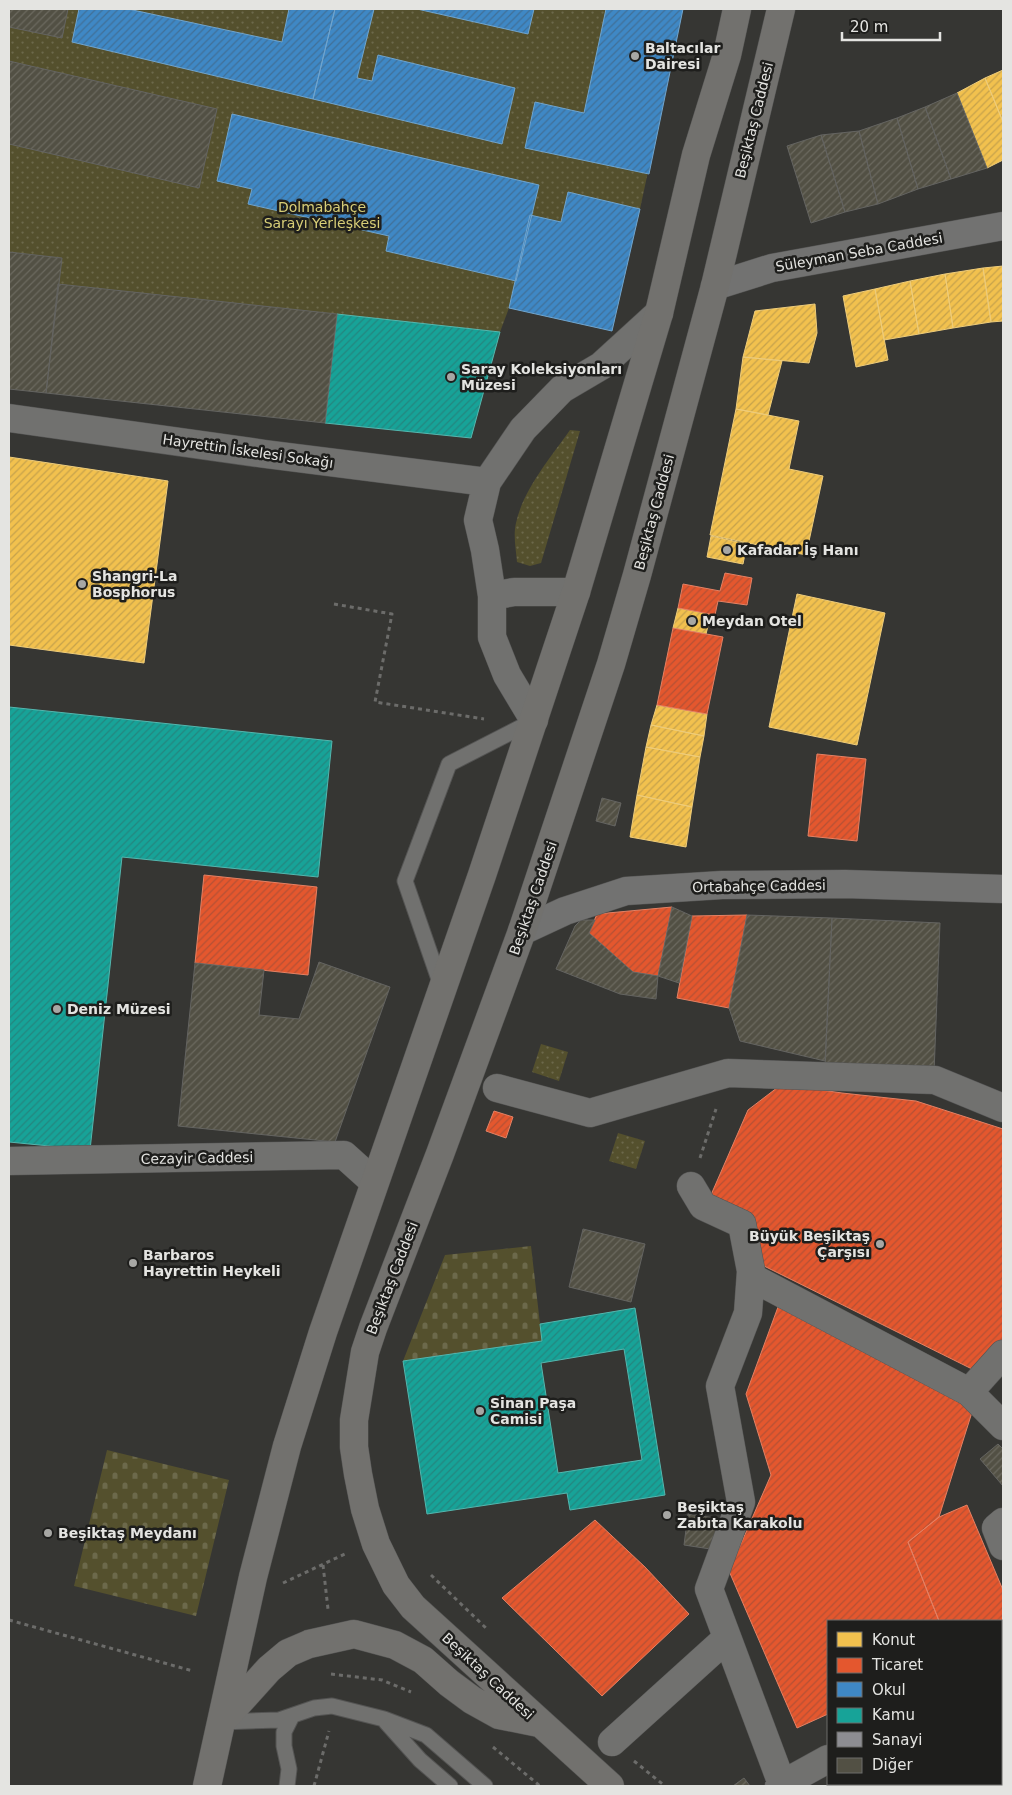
<svg xmlns="http://www.w3.org/2000/svg" width="1012" height="1795" font-family="'DejaVu Sans',sans-serif">
<defs>
<pattern id="grass-dots" width="8" height="8" patternUnits="userSpaceOnUse" patternTransform="scale(1.25)"><rect width="8" height="8" fill="#54502d"/><path d="M2 2h.1M6 6h.1" fill="none" stroke="#6c694b" stroke-width="1.8" stroke-linecap="round"/></pattern>
<pattern id="cemetery-stones" width="16" height="16" patternUnits="userSpaceOnUse" patternTransform="scale(1.25)"><rect width="16" height="16" fill="#54502d"/><path d="M2 7V4a2 2 0 0 1 4 0v3zM10 15v-3a2 2 0 0 1 4 0v3z" fill="#6c694b"/></pattern>
<pattern id="homes-hatch" width="6" height="6" patternUnits="userSpaceOnUse" patternTransform="scale(1.25)"><rect width="6" height="6" fill="#f2c14e"/><path d="M-1 1l2-2M0 6l6-6M5 7l2-2" fill="none" stroke="#c6a24c"/></pattern>
<pattern id="shops-hatch" width="6" height="6" patternUnits="userSpaceOnUse" patternTransform="scale(1.25)"><rect width="6" height="6" fill="#e4572e"/><path d="M-1 1l2-2M0 6l6-6M5 7l2-2" fill="none" stroke="#b45135"/></pattern>
<pattern id="schools-hatch" width="6" height="6" patternUnits="userSpaceOnUse" patternTransform="scale(1.25)"><rect width="6" height="6" fill="#3f88c5"/><path d="M-1 1l2-2M0 6l6-6M5 7l2-2" fill="none" stroke="#417098"/></pattern>
<pattern id="public-hatch" width="6" height="6" patternUnits="userSpaceOnUse" patternTransform="scale(1.25)"><rect width="6" height="6" fill="#17a398"/><path d="M-1 1l2-2M0 6l6-6M5 7l2-2" fill="none" stroke="#24867f"/></pattern>
<pattern id="industry-hatch" width="6" height="6" patternUnits="userSpaceOnUse" patternTransform="scale(1.25)"><rect width="6" height="6" fill="#8d8d92"/><path d="M-1 1l2-2M0 6l6-6M5 7l2-2" fill="none" stroke="#77777b"/></pattern>
<pattern id="building-hatch" width="6" height="6" patternUnits="userSpaceOnUse" patternTransform="scale(1.25)"><rect width="6" height="6" fill="#525044"/><path d="M-1 1l2-2M0 6l6-6M5 7l2-2" fill="none" stroke="#6b695f"/></pattern>
</defs>
<rect width="100%" height="100%" fill="#363633"/>
<!-- grass -->
<path fill="url(#grass-dots)" d="M9,9H683L640,209L612,331L509,308L500,332L471,438L9,388Z
M570,430L580,431L541,563L530,566L517,562C516,550 513,535 516,523C523,490 551,457 570,430Z
M541,1044L568,1052L559,1081L532,1072Z
M618,1133L645,1141L636,1169L609,1161Z"/>
<!-- cemetery -->
<path fill="url(#cemetery-stones)" d="M531,1246L542,1341L403,1361L445,1255Z
M107,1450L229,1480L196,1616L74,1586Z"/>
<!-- homes -->
<path fill="url(#homes-hatch)" stroke="#eecc7a" d="M1003,70V122L985,78Z
M985,78L1003,122V160L987,168L957,93Z
M1003,266V321L991,322L983,268Z
M983,268L991,322L953,328L945,274Z
M945,274L953,328L919,334L910,281Z
M910,281L919,334L884,340L875,289Z
M875,289L888,360L856,367L843,296Z
M815,304L817,333L809,363L743,357L755,311Z
M743,357L782,361L768,415L736,409Z
M736,409L799,421L789,469L823,476L806,555L710,535Z
M9,457L168,481L144,663L9,645Z
M711,536L747,544L743,564L707,557Z
M797,594L885,613L857,745L769,727Z
M678,608L711,614L706,634L673,628Z
M657,705L707,714L704,736L651,725Z
M651,725L704,736L700,757L646,747Z
M646,747L700,757L692,807L637,795Z
M637,795L692,807L686,847L630,837Z"/>
<!-- shops -->
<path fill="url(#shops-hatch)" stroke="#e48164" d="M725,573L752,578L747,605L718,601L715,615L678,608L683,584L720,591Z
M673,628L723,637L707,714L657,705Z
M817,754L866,759L857,841L808,836Z
M204,875L317,887L308,975L195,963Z
M672,907L658,976L633,972L589,933L597,914Z
M747,915L729,1008L677,998L692,916Z
M782,1084L842,1093L916,1101L1003,1129V1340L972,1369L762,1265L707,1204L748,1110Z
M494,1111L513,1117L506,1138L486,1131Z
M778,1307L973,1409L939,1517L908,1542L939,1621H828V1714L797,1728L729,1571L771,1475L746,1394Z
M967,1505L1003,1590V1676L1001,1677V1621H939L908,1542L939,1517Z
M595,1520L645,1567L689,1614L602,1696L502,1598Z
M1001,1761L1003,1762V1786H962L963,1784H1001Z
M835,1784H848L850,1786H831Z
M848,1784H867L869,1786H850Z
M904,1784H937V1786H906Z
M937,1784H963L962,1786H937Z"/>
<!-- schools -->
<path fill="url(#schools-hatch)" stroke="#70a4cd" d="M79,9H128L282,42L289,9H335L313,99L72,42Z
M335,9H374L357,78L372,81L378,55L515,88L502,144L313,99Z
M417,9H534L528,34Z
M606,9H683L649,174L525,148L535,102L584,113Z
M232,114L539,185L516,281L386,251L389,236L248,204L252,189L217,181Z
M568,192L640,209L612,331L509,308L530,215L561,222Z"/>
<!-- public -->
<path fill="url(#public-hatch)" stroke="#54b6ae" fill-rule="evenodd" d="M337,314L500,332L471,438L325,423Z
M9,707L332,741L318,877L122,857L90,1150L9,1142Z
M635,1308L665,1495L570,1510L567,1493L427,1514L403,1361L542,1341L540,1324ZM624,1349L642,1460L558,1473L541,1363Z"/>
<!-- industry -->
<path fill="url(#industry-hatch)" stroke="#a7a7aa" d="M867,1784H904L906,1786H869Z"/>
<!-- building -->
<path fill="url(#building-hatch)" stroke="#646461" d="M9,9H68L62,38L9,27Z
M9,61L217,109L199,188L9,144Z
M957,93L987,168L951,179L925,107Z
M925,107L951,179L918,189L897,118Z
M897,118L918,189L878,204L859,131Z
M859,131L878,204L845,212L821,135Z
M821,135L845,212L811,223L787,146Z
M9,252L62,258L46,393L9,389Z
M58,284L337,314L325,423L46,393Z
M602,798L621,803L615,826L596,821Z
M672,907L692,916L679,983L658,976Z
M747,915L832,918L825,1061L740,1041L729,1008Z
M832,918L940,923L934,1073L825,1069Z
M581,920H595L589,933L633,972L658,976L656,999L620,994L556,969L575,926Z
M319,962L390,987L335,1142L178,1126L195,963L264,970L259,1015L299,1019Z
M583,1229L645,1244L631,1302L569,1287Z
M998,1444L1003,1449V1486L980,1459Z
M688,1514L721,1519L717,1550L684,1545Z
M744,1778L750,1786H733Z"/>
<g fill="none" stroke-linecap="round" stroke-linejoin="round">
<!-- lane casing -->
<g stroke="#545453" stroke-width="17">
<path id="lane" d="M442,988L405,881L449,764L533,721
M221,1722L279,1720L314,1708L332,1706L384,1719L426,1735L485,1786
M386,1722L420,1760L450,1786
M287,1786L289,1769L284,1746V1732L292,1716"/>
</g>
<!-- street casing -->
<g stroke="#545453" stroke-width="29">
<path id="street" d="M9,418L265,454L487,482
M492,596L514,592H576
M534,720L507,675L492,637V596L485,550L478,520L487,482L523,429L562,389L601,366L659,313
M497,1088L590,1113L728,1073L935,1080L1003,1108
M9,1161L344,1155L374,1182
M691,1186L703,1206L742,1224L751,1271L748,1313L720,1386L741,1502L709,1589L782,1784
M751,1277L969,1392
M1003,1354L969,1392L1003,1426
M1003,1522L996,1528L1003,1546
M1001,1703L1003,1706
M612,1742L727,1638
M779,1786L828,1759"/>
</g>
<!-- secondary casing -->
<g stroke="#545453" stroke-width="29">
<path id="secondary" d="M715,286L772,268L1003,226
M522,931L565,911L626,891L722,885L845,884L1003,889"/>
</g>
<!-- primary casing -->
<g stroke="#545453" stroke-width="29">
<path id="primary" d="M224,1719L269,1669L288,1653L309,1644L354,1634L395,1645L423,1660L449,1683L472,1700L499,1715L539,1723
M207,1786L253,1577L287,1446L323,1332L482,875L576,592L659,313L696,155L727,55L737,9
M610,1786L413,1607L396,1585L376,1544L365,1509L358,1474L354,1447V1420L365,1352L373,1328L440,1154L522,931L611,664L637,575L715,286L781,9"/>
</g>
<!-- path -->
<path stroke="#6c6c6a" stroke-width="3" stroke-dasharray="4 4" stroke-linecap="butt" d="M334,604L392,614L375,702L484,719
M700,1158L716,1109
M323,1565L328,1609
M431,1575L488,1630
M283,1583L347,1553
M9,1620L193,1671
M331,1674L382,1680L411,1692
M493,1747L540,1786
M634,1761L665,1786
M314,1786L329,1731"/>
<!-- lane -->
<use href="#lane" stroke="#71716f" stroke-width="15"/>
<!-- street -->
<use href="#street" stroke="#71716f" stroke-width="28"/>
<!-- secondary -->
<use href="#secondary" stroke="#727271" stroke-width="28"/>
<!-- primary -->
<use href="#primary" stroke="#72716e" stroke-width="28"/>
</g>
<!-- markers -->
<g fill="#a7a7a4" stroke="#1e1e1c" stroke-width="2">
<circle cx="635" cy="56" r="5"/>
<circle cx="451" cy="377" r="5"/>
<circle cx="727" cy="550" r="5"/>
<circle cx="82" cy="584" r="5"/>
<circle cx="692" cy="621" r="5"/>
<circle cx="57" cy="1009" r="5"/>
<circle cx="880" cy="1244" r="5"/>
<circle cx="133" cy="1263" r="5"/>
<circle cx="480" cy="1411" r="5"/>
<circle cx="667" cy="1515" r="5"/>
<circle cx="48" cy="1533" r="5"/>
</g>
<g text-anchor="middle" stroke-width="5" stroke-linejoin="round" paint-order="stroke">
<!-- poi labels -->
<g font-size="14" font-weight="bold" fill="#e4e4e1" stroke="#1e1e1c" text-anchor="start">
<text x="645" y="53">Baltacılar<tspan x="645" dy="16">Dairesi</tspan></text>
<text x="461" y="374">Saray Koleksiyonları<tspan x="461" dy="16">Müzesi</tspan></text>
<text x="737" y="555">Kafadar İş Hanı</text>
<text x="92" y="581">Shangri-La<tspan x="92" dy="16">Bosphorus</tspan></text>
<text x="702" y="626">Meydan Otel</text>
<text x="67" y="1014">Deniz Müzesi</text>
<text x="870" y="1241" text-anchor="end">Büyük Beşiktaş<tspan x="870" dy="16">Çarşısı</tspan></text>
<text x="143" y="1260">Barbaros<tspan x="143" dy="16">Hayrettin Heykeli</tspan></text>
<text x="490" y="1408">Sinan Paşa<tspan x="490" dy="16">Camisi</tspan></text>
<text x="677" y="1512">Beşiktaş<tspan x="677" dy="16">Zabıta Karakolu</tspan></text>
<text x="58" y="1538">Beşiktaş Meydanı</text>
</g>
<!-- street labels -->
<g font-size="14" fill="#e4e4e1" stroke="#1e1e1c">
<text transform="translate(754 120) rotate(-76)" y="5">Beşiktaş Caddesi</text>
<text transform="translate(859 252) rotate(-10)" y="5">Süleyman Seba Caddesi</text>
<text transform="translate(248 451) rotate(8)" y="5">Hayrettin İskelesi Sokağı</text>
<text transform="translate(654 512) rotate(-75)" y="5">Beşiktaş Caddesi</text>
<text transform="translate(759 886) rotate(-1)" y="5">Ortabahçe Caddesi</text>
<text transform="translate(533 898) rotate(-71)" y="5">Beşiktaş Caddesi</text>
<text transform="translate(197 1158) rotate(-1)" y="5">Cezayir Caddesi</text>
<text transform="translate(392 1278) rotate(-69)" y="5">Beşiktaş Caddesi</text>
<text transform="translate(488 1676) rotate(43)" y="5">Beşiktaş Caddesi</text>
</g>
<!-- park labels -->
<g font-size="14" fill="#d8ce77" stroke="#1e1e1c">
<text x="322" y="212">Dolmabahçe<tspan x="322" dy="16">Sarayı Yerleşkesi</tspan></text>
</g>
</g>
<!-- border -->
<rect width="1012" height="1795" fill="none" stroke="#e4e4e1" stroke-width="20"/>
<!-- legend -->
<rect x="827" y="1620" width="175" height="165" fill="#1e1e1c" stroke="#6d6d6b"/>
<rect x="837" y="1632" width="25" height="15" fill="#f2c14e" stroke="#6d6d6b"/>
<text x="872" y="1645" font-size="15" fill="#e4e4e1">Konut</text>
<rect x="837" y="1658" width="25" height="15" fill="#e4572e" stroke="#6d6d6b"/>
<text x="872" y="1670" font-size="15" fill="#e4e4e1">Ticaret</text>
<rect x="837" y="1682" width="25" height="15" fill="#3f88c5" stroke="#6d6d6b"/>
<text x="872" y="1695" font-size="15" fill="#e4e4e1">Okul</text>
<rect x="837" y="1708" width="25" height="15" fill="#17a398" stroke="#6d6d6b"/>
<text x="872" y="1720" font-size="15" fill="#e4e4e1">Kamu</text>
<rect x="837" y="1732" width="25" height="15" fill="#8d8d92" stroke="#6d6d6b"/>
<text x="872" y="1745" font-size="15" fill="#e4e4e1">Sanayi</text>
<rect x="837" y="1758" width="25" height="15" fill="#525044" stroke="#6d6d6b"/>
<text x="872" y="1770" font-size="15" fill="#e4e4e1">Diğer</text>
<!-- scale -->
<path d="M842 32v8h98v-8" fill="none" stroke="#e4e4e1" stroke-width="2.5"/>
<text x="850" y="32" font-size="15" fill="#e4e4e1" stroke="#1e1e1c" stroke-width="4" paint-order="stroke">20 m</text>
</svg>
